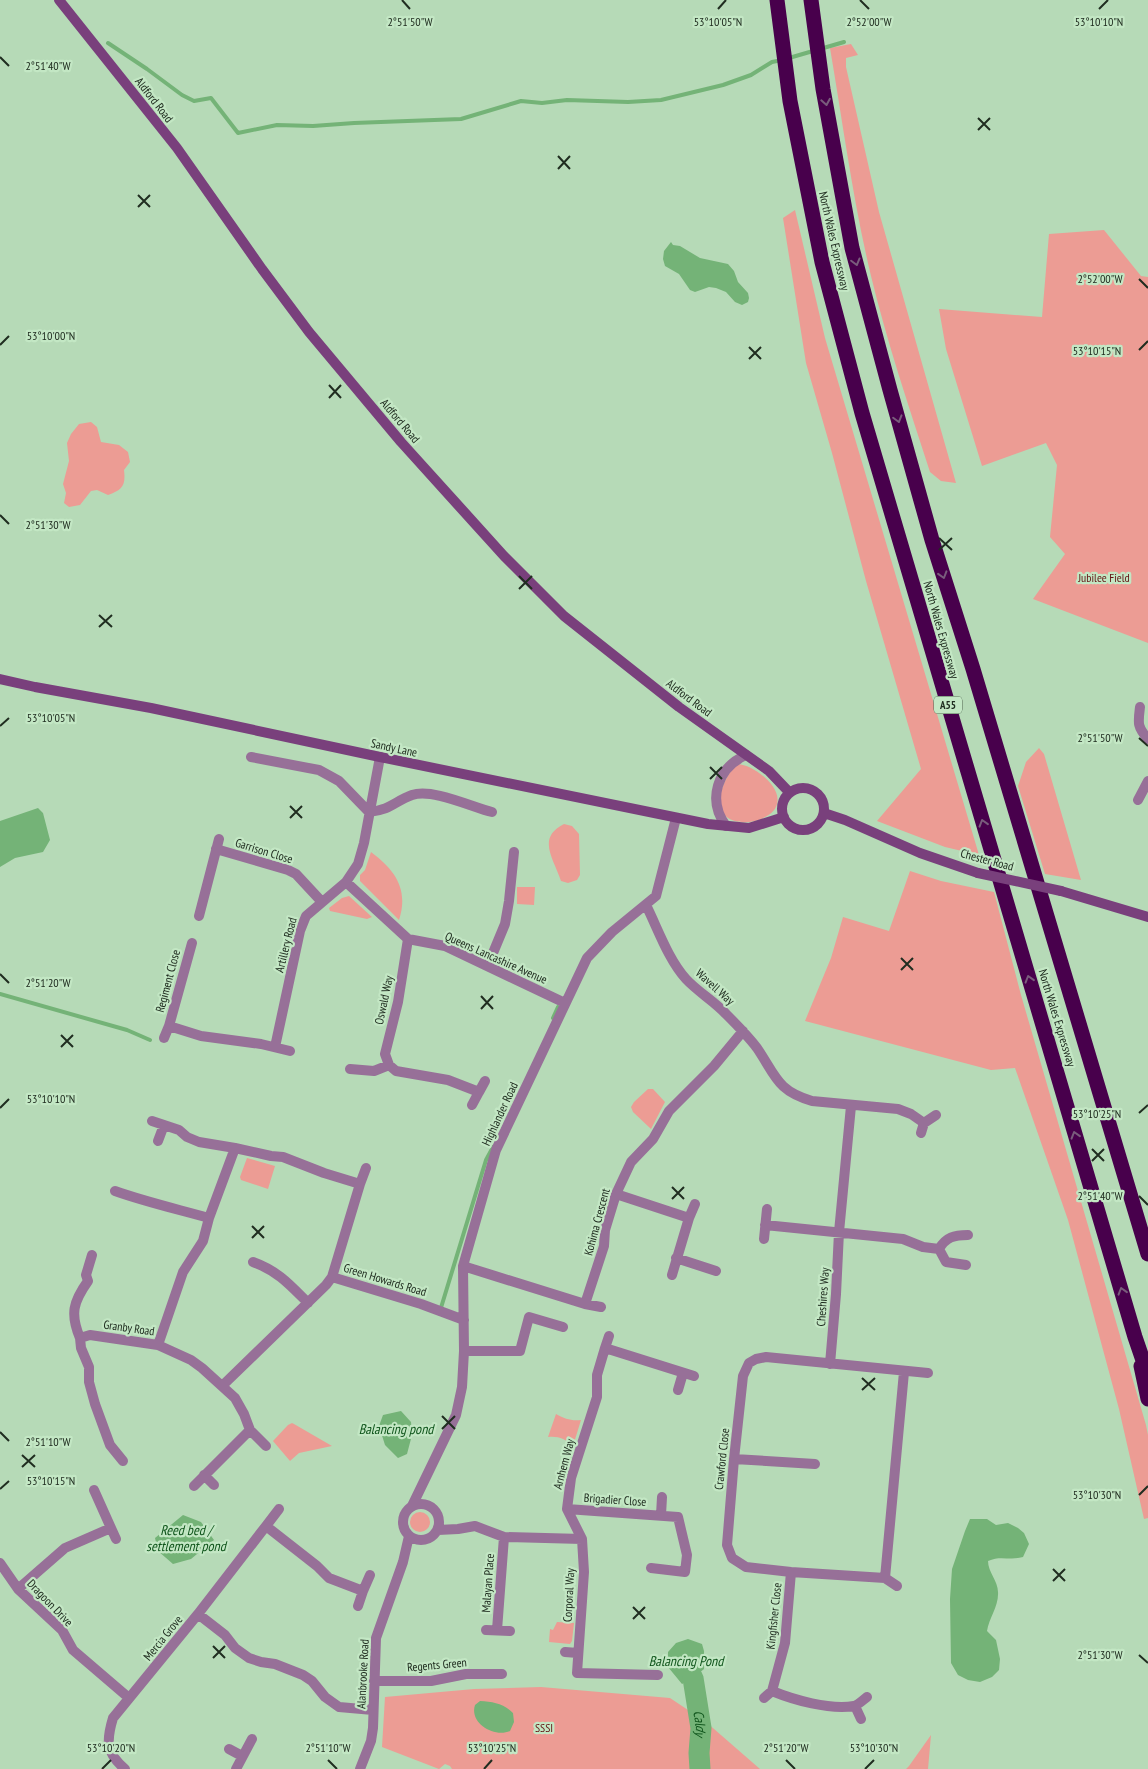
<svg xmlns="http://www.w3.org/2000/svg" width="1148" height="1769" font-family="'PT Sans Narrow',sans-serif">
<rect width="100%" height="100%" fill="#b6dab7"/>
<!-- green -->
<path fill="#ec9c94" d="M851,44L858,55L846,58V67L879,212L956,483L941,481L930,472C909,407 887,342 871,276C853,201 843,124 830,48Z
M795,210L825,338L979,855L945,847L877,821L921,769L866,581L832,453L806,363L783,218Z
M1104,230L1141,276L1148,277V643L1033,599L1065,554L1050,537L1057,465L1046,443L982,466L946,349L939,309L1042,317L1049,234Z
M91,422L97,427L101,442L119,445L128,452L130,462L124,470C126,486 122,490 108,495L97,490L91,491L80,505L69,507L64,503L66,493L63,484L69,461L67,443L71,434L79,424Z
M1039,748L1044,754L1081,880L1045,874L1018,786L1026,762Z
M738,764C753,765 782,786 777,804C772,827 704,835 723,786C727,777 730,770 738,764Z
M564,824L572,826L579,834L580,875L577,880L568,883L561,881C554,859 536,838 564,824Z
M371,852C395,870 409,889 399,920L360,881V875L365,870Z
M910,871L941,881L994,892L1021,995L1146,1425L1148,1435V1518L1144,1519L1119,1409L1068,1220L1015,1068L991,1070L805,1021L831,958L843,917L889,931Z
M517,887H535L534,905L517,904Z
M349,896L372,917L367,919L330,911L329,908L342,898Z
M648,1089H653L665,1102L651,1129L633,1112L631,1107L634,1102Z
M247,1158L275,1166L268,1189L241,1180L240,1177Z
M556,1414C565,1419 571,1421 581,1420L573,1446C565,1439 559,1436 548,1437Z
M292,1423L294,1424L332,1446L299,1453L290,1461L273,1441L288,1425Z
M410 1522a10 10 0 1 1 20 0a10 10 0 1 1-20 0Z
M557,1622L574,1623L572,1641L570,1644L549,1642L550,1629L553,1630Z
M541,1687L670,1698L706,1722L760,1769H701L705,1722L697,1726L699,1769H452L450,1766L445,1764L439,1769L382,1747L385,1697L474,1689Z
M931,1735L928,1769H906L909,1766Z"/>
<!-- water -->
<path fill="#74b377" d="M671,242L673,245L680,246L700,258L728,264L734,271L738,282L748,293L749,298L748,302L742,305L735,302L726,292L716,288L709,287L695,292L690,290L679,274L665,266L663,259L664,251Z
M38,808L43,813L50,840L43,852L15,858L0,867V821Z
M401,1411L411,1422L412,1435L407,1454L398,1458L385,1445L379,1426L383,1415Z
M183,1515L201,1522L214,1540L191,1559L173,1564L158,1551L155,1538Z
M970,1519H987L996,1525L1008,1523L1018,1528L1024,1533L1029,1544L1023,1557C1009,1561 1001,1555 988,1561C988,1572 998,1581 998,1592C999,1606 989,1618 987,1631L996,1640L1000,1659L999,1670L992,1677L980,1682L968,1680L958,1675L951,1663L950,1599L952,1569L965,1531Z
M688,1639L702,1644L704,1651V1669L693,1678L682,1684L668,1667V1652L676,1643Z
M480,1701C493,1702 503,1703 513,1713L514,1722L510,1731C494,1738 469,1723 475,1705Z"/>
<g fill="none" stroke-linecap="round" stroke-linejoin="round">
<!-- stream -->
<path stroke="#74b377" stroke-width="4" d="M108,43L147,69L182,95L194,101L211,98L238,133L277,125L313,126L354,123L461,119L521,101L542,103L567,100L628,102L661,100L723,85L751,75L772,62L782,60
M820,49L844,42
M789,58L813,51
M0,994L127,1030L150,1040
M553,1018L558,1007
M440,1311L486,1160L493,1147"/>
<!-- river -->
<path stroke="#74b377" stroke-width="21" id="s1" d="M693,1678L701,1728L699,1753L700,1769"/>
<!-- street -->
<path stroke="#977098" stroke-width="10" d="M1140,707C1138,723 1137,727 1148,739
M251,757L319,770L339,781L369,812C391,810 395,801 412,795C432,788 472,807 492,812
M1138,800L1148,781
M726,826C707,800 717,768 746,755
M216,849L288,870L296,874L322,902
M346,882L408,939L445,946L565,1003
M646,905C658,929 668,959 686,979C698,992 714,1001 726,1014C737,1025 748,1036 757,1048C776,1076 777,1091 812,1101L898,1109L911,1114L924,1123L921,1133
M199,916L219,839
M192,943L169,1026L201,1036L261,1044L290,1051
M488,965L505,924L509,901L514,852
M164,1038L169,1026
M275,1047L300,931L306,916L346,882L358,864L364,843L380,757
M389,1065L385,1054L398,1002L408,939
M350,1069L374,1071L389,1065L396,1071L448,1080L479,1092L472,1105
M479,1092L485,1081
M152,1121L179,1130L187,1137L199,1142L235,1148
M924,1123L936,1115
M158,1141L164,1125
M360,1184L366,1168
M115,1191C146,1202 177,1209 209,1218
M616,1194L689,1218L672,1275
M689,1218L695,1204
M765,1225L903,1239L923,1247L939,1249
M764,1239L767,1209
M676,1258L716,1271
M253,1262C278,1271 290,1285 308,1303
M966,1265L946,1262L939,1249C946,1237 954,1235 968,1235
M463,1266L585,1304L604,1246L605,1230L616,1194L631,1162L653,1139L669,1111L714,1066L743,1031
M332,1277L421,1304L464,1320
M585,1304L601,1307
M609,1336L605,1348L694,1376
M80,1338C70,1314 73,1302 88,1281L86,1275L92,1255
M158,1345L183,1272L203,1241L209,1218L235,1148L271,1156L283,1157L324,1173L360,1184L332,1277L326,1285L222,1386
M605,1348L597,1375V1397L571,1478L567,1509L582,1539L584,1572L577,1673L658,1675
M464,1351H520L529,1317L563,1327
M830,1364L836,1294L839,1232L851,1106
M904,1372L885,1578L791,1572L746,1567L732,1558L727,1545L734,1459L743,1376L749,1363L756,1359L766,1357L928,1373
M678,1390L683,1373
M734,1459L815,1464
M123,1461L110,1445L95,1404L89,1382V1367L81,1348L80,1338L90,1335L158,1345L191,1360L202,1368L235,1398L244,1414L250,1430L266,1446
M204,1475L214,1485
M194,1486L250,1430
M403 1522a18 18 0 1 1 36 0a18 18 0 1 1-36 0Z
M412,1506L456,1415L462,1387L464,1351L463,1266L496,1150L587,958L612,932L656,896L676,818
M567,1509L678,1517L687,1555L685,1572L651,1568
M661,1515L662,1497
M266,1526L279,1509
M111,1528L116,1539
M438,1530L458,1529L475,1526L504,1537L582,1539
M0,1563L18,1589L62,1630L73,1650L129,1698
M791,1572L785,1643L772,1691C794,1700 829,1710 854,1706C858,1705 863,1700 867,1697
M885,1578L897,1586
M18,1589L65,1548L111,1528L94,1490
M358,1606L363,1591
M198,1614L225,1635L235,1648L249,1658L261,1662L275,1664L303,1675L312,1681L325,1697L339,1707L373,1710
M486,1630L510,1631
M497,1630L504,1537
M565,1652L578,1653
M374,1681H431L466,1674H502
M764,1698L772,1691
M855,1706L861,1719
M229,1749L242,1756
M125,1769C106,1753 106,1741 113,1718L198,1614L266,1526L317,1566L329,1578L363,1591L370,1575
M236,1769L252,1739
M360,1769L371,1741L373,1728L376,1638L403,1562L409,1536"/>
<!-- secondary -->
<path stroke="#79407c" stroke-width="10" d="M59,0L177,148L262,269L309,332L401,442L504,556L564,616L679,707L769,771L789,792
M0,679L35,687L151,708L380,757L708,824L749,828L784,817
M782 809a21 21 0 1 1 42 0a21 21 0 1 1-42 0Z
M824,813L845,820L920,853L978,873
M1061,891L1148,917"/>
<!-- highway -->
<path stroke="#48004c" stroke-width="15" d="M777,0L790,101L822,262L862,413L1135,1337L1148,1375
M811,0L823,89L852,248L890,390L932,540L973,669L1148,1254
M1141,1366L1148,1399"/>
<!-- secondary-bridge -->
<path stroke="#79407c" stroke-width="10" d="M978,873L1061,891"/>
</g>
<!-- one-way arrows -->
<defs><path id="oneway-chevron" d="M-2-3.5L2.5 0L-2 3.5" fill="none" stroke-width="1.6" stroke-linecap="round" stroke-linejoin="round" transform="scale(1.25)"/></defs>
<g stroke="#795c7c">
<use href="#oneway-chevron" transform="translate(826 102) rotate(80)"/>
<use href="#oneway-chevron" transform="translate(856 262) rotate(75)"/>
<use href="#oneway-chevron" transform="translate(898 419) rotate(74)"/>
<use href="#oneway-chevron" transform="translate(943 575) rotate(73)"/>
<use href="#oneway-chevron" transform="translate(983 823) rotate(-107)"/>
<use href="#oneway-chevron" transform="translate(1029 979) rotate(-107)"/>
<use href="#oneway-chevron" transform="translate(1075 1135) rotate(-107)"/>
<use href="#oneway-chevron" transform="translate(1122 1291) rotate(-107)"/>
</g>
<!-- ticks -->
<path fill="none" stroke="#202d20" stroke-width="2" d="M402,0L410,9M860,0L869,9M718,9L726,0M1099,9L1108,0M0,57L9,66M978,118L990,130M978,130L990,118M558,156L570,169M558,169L570,156M138,195L150,207M138,207L150,195M1139,279L1148,288M0,345L9,336M749,347L761,359M1139,350L1148,341M749,359L761,347M329,385L341,398M329,398L341,385M0,515L9,524M939,538L952,550M939,550L952,538M519,576L532,589M519,589L532,576M99,615L112,627M99,627L112,615M0,726L9,718M1139,738L1148,746M710,767L722,779M710,779L722,767M290,806L302,818M290,818L302,806M901,958L913,970M901,970L913,958M0,974L9,983M481,996L493,1009M481,1009L493,996M61,1035L73,1047M61,1047L73,1035M0,1108L9,1099M1139,1113L1148,1105M1092,1149L1104,1161M1092,1161L1104,1149M672,1187L684,1199M1139,1196L1148,1205M672,1199L684,1187M252,1226L264,1238M252,1238L264,1226M862,1378L875,1390M862,1390L875,1378M442,1416L455,1429M442,1429L455,1416M0,1432L9,1441M22,1455L35,1467M22,1467L35,1455M0,1489L9,1481M1139,1495L1148,1486M1053,1569L1065,1581M1053,1581L1065,1569M633,1607L645,1619M633,1619L645,1607M213,1646L225,1658M1139,1655L1148,1663M213,1658L225,1646M328,1760L337,1769M786,1760L795,1769M102,1769L111,1760M484,1769L492,1760M865,1769L874,1760"/>
<g text-anchor="middle" stroke-width="4.5" stroke-linejoin="round" paint-order="stroke">
<!-- shield labels -->
<rect fill="#c3e7c4" stroke="#516551" stroke-width="1" x="934" y="696.5" width="28" height="17" rx="4"/>
<g font-size="11" font-weight="bold" fill="#202d20">
<text x="948" y="709">A55</text>
</g>
<!-- street labels -->
<g font-size="12" fill="#202d20" stroke="#c3e7c4">
<text transform="translate(154 100) rotate(52)" y="4">Aldford Road</text>
<text transform="translate(834 241) rotate(77)" y="4">North Wales Expressway</text>
<text transform="translate(400 421) rotate(50)" y="4">Aldford Road</text>
<text transform="translate(941 630) rotate(74)" y="4">North Wales Expressway</text>
<text transform="translate(689 698) rotate(37)" y="4">Aldford Road</text>
<text transform="translate(394 748) rotate(12)" y="4">Sandy Lane</text>
<text transform="translate(264 851) rotate(17)" y="4">Garrison Close</text>
<text transform="translate(987 860) rotate(15)" y="4">Chester Road</text>
<text transform="translate(286 945) rotate(-76)" y="4">Artillery Road</text>
<text transform="translate(496 958) rotate(24)" y="4">Queens Lancashire Avenue</text>
<text transform="translate(168 981) rotate(-75)" y="4">Regiment Close</text>
<text transform="translate(715 987) rotate(42)" y="4">Wavell Way</text>
<text transform="translate(384 1000) rotate(-78)" y="4">Oswald Way</text>
<text transform="translate(1057 1018) rotate(73)" y="4">North Wales Expressway</text>
<text transform="translate(500 1114) rotate(-65)" y="4">Highlander Road</text>
<text transform="translate(597 1222) rotate(-75)" y="4">Kohima Crescent</text>
<text transform="translate(385 1280) rotate(17)" y="4">Green Howards Road</text>
<text transform="translate(823 1297) rotate(-86)" y="4">Cheshires Way</text>
<text transform="translate(129 1328) rotate(8)" y="4">Granby Road</text>
<text transform="translate(722 1459) rotate(-84)" y="4">Crawford Close</text>
<text transform="translate(564 1464) rotate(-75)" y="4">Arnhem Way</text>
<text transform="translate(615 1500) rotate(4)" y="4">Brigadier Close</text>
<text transform="translate(488 1583) rotate(-86)" y="4">Malayan Place</text>
<text transform="translate(569 1595) rotate(-87)" y="4">Corporal Way</text>
<text transform="translate(50 1603) rotate(46)" y="4">Dragoon Drive</text>
<text transform="translate(774 1616) rotate(-84)" y="4">Kingfisher Close</text>
<text transform="translate(163 1638) rotate(-51)" y="4">Mercia Grove</text>
<text transform="translate(437 1665) rotate(-5)" y="4">Regents Green</text>
<text transform="translate(363 1674) rotate(-87)" y="4">Alanbrooke Road</text>
</g>
<!-- park labels -->
<g font-size="12" fill="#621414" stroke="#c3e7c4">
<text x="1104" y="582">Jubilee Field</text>
<text x="544" y="1732">SSSI</text>
</g>
<!-- water labels -->
<g font-size="14" font-style="italic" fill="#10551c" stroke="#c3e7c4">
<text x="396" y="1434">Balancing pond</text>
<text x="186" y="1535">Reed bed /<tspan x="186" dy="16">settlement pond</tspan></text>
<text x="686" y="1666">Balancing Pond</text>
<text dy="5" stroke="none"><textPath href="#s1" startOffset="46">Caldy</textPath></text>
</g>
</g>
<g font-size="12" text-anchor="middle" fill="#202d20" stroke="#c3e7c4" stroke-width="4.5" stroke-linejoin="round" paint-order="stroke">
<text x="869" y="26">2°52'00"W</text>
<text x="410" y="26">2°51'50"W</text>
<text x="718" y="26">53°10'05"N</text>
<text x="1099" y="26">53°10'10"N</text>
<text x="48" y="70">2°51'40"W</text>
<text x="1100" y="283">2°52'00"W</text>
<text x="51" y="340">53°10'00"N</text>
<text x="1097" y="355">53°10'15"N</text>
<text x="48" y="529">2°51'30"W</text>
<text x="51" y="722">53°10'05"N</text>
<text x="1100" y="742">2°51'50"W</text>
<text x="48" y="987">2°51'20"W</text>
<text x="51" y="1103">53°10'10"N</text>
<text x="1097" y="1118">53°10'25"N</text>
<text x="1100" y="1200">2°51'40"W</text>
<text x="48" y="1446">2°51'10"W</text>
<text x="51" y="1485">53°10'15"N</text>
<text x="1097" y="1499">53°10'30"N</text>
<text x="1100" y="1659">2°51'30"W</text>
<text x="111" y="1752">53°10'20"N</text>
<text x="328" y="1752">2°51'10"W</text>
<text x="492" y="1752">53°10'25"N</text>
<text x="786" y="1752">2°51'20"W</text>
<text x="874" y="1752">53°10'30"N</text>
</g>
</svg>
